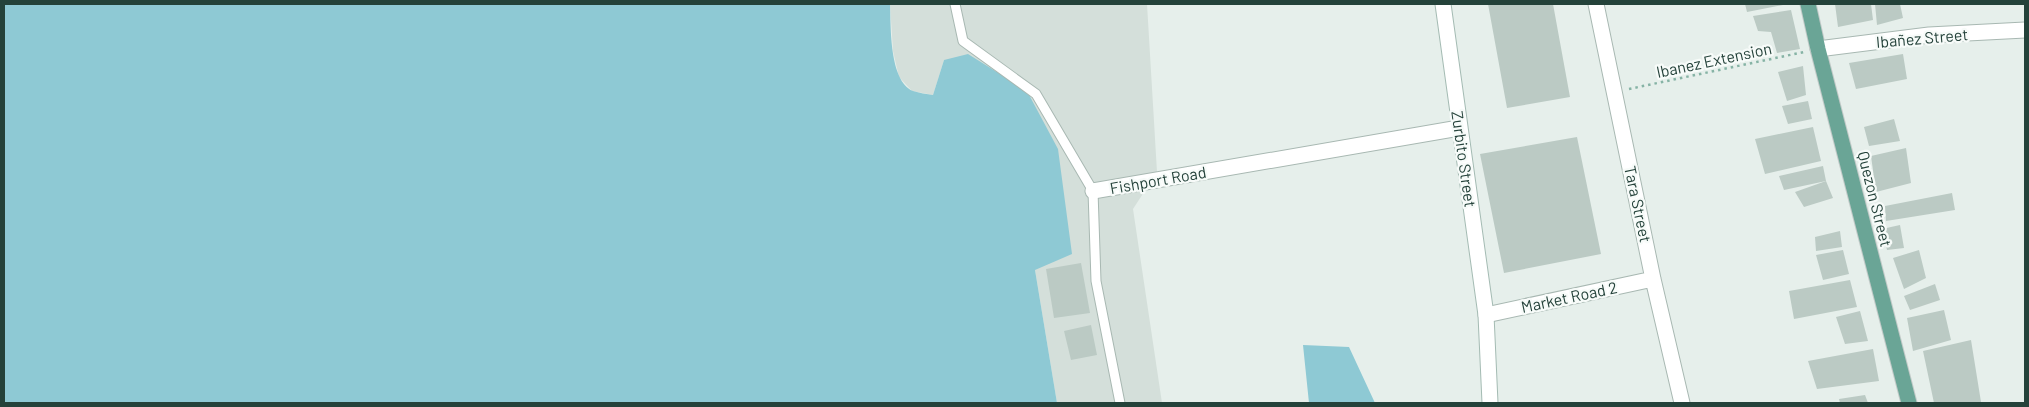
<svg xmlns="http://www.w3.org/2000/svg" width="2029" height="407" font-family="Barlow,sans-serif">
<rect width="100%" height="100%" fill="#e6efeb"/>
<!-- built -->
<path fill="#d4dfda" d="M890,4H1147L1157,172L1133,209L1162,403H1057L1035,270L944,60L933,95L912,91L899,77L893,51Z"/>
<!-- water -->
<path fill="#8ec9d4" d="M4,4H890C891,26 889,81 913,91C919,93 927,94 933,95L944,60L968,54L1027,91L1058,149L1072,254L1035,270L1057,403H4Z
M1303,345L1349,347L1375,403H1309Z"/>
<!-- building -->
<path fill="#bbcac4" d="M1488,4H1553L1570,97L1507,108Z
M1745,4H1783V5L1747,12Z
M1835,4H1871L1873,20L1838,27Z
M1875,4H1900L1903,18L1877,25Z
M1791,10L1800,49L1777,53L1771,32L1758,31L1753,16Z
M1903,54L1907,79L1856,89L1849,63Z
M1803,66L1806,95L1787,101L1778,72Z
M1808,101L1812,119L1788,124L1782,106Z
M1894,119L1900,141L1869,146L1864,127Z
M1813,127L1821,161L1765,174L1755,139Z
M1577,137L1601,254L1504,273L1480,154Z
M1906,148L1911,183L1876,192L1871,156Z
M1823,166L1826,181L1784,190L1779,176Z
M1826,181L1833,198L1804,207L1795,192Z
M1952,193L1955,210L1886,221L1885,206Z
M1900,225L1904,248L1887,250L1882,229Z
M1840,231L1842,247L1816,251L1815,237Z
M1843,250L1849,274L1823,280L1816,255Z
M1919,250L1926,278L1904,289L1893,258Z
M1081,263L1090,313L1054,318L1046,269Z
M1850,280L1857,307L1794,319L1789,291Z
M1935,284L1940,300L1910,310L1904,296Z
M1944,310L1951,340L1913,351L1907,318Z
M1860,311L1868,341L1845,344L1836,317Z
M1091,325L1097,355L1071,360L1064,331Z
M1971,340L1981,402L1934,403L1923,351Z
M1873,349L1879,381L1817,389L1808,361Z
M1865,395L1868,403H1840L1839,399Z"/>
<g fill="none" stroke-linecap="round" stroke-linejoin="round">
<!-- lane casing -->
<g stroke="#a8b8b2" stroke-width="11">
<path id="lane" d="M955,4L963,41L1036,94L1093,191L1096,281L1120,403"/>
</g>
<!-- street casing -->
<g stroke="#a8b8b2" stroke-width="17">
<path id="street" d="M1596,4L1653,279L1682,403
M1818,49L1929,35L2025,30
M1093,191L1459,128
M1486,315L1653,279"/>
</g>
<!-- secondary casing -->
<g stroke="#a4bbb3" stroke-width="17">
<path id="secondary" d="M1443,4L1486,315L1490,403"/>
</g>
<!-- primary casing -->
<g stroke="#c2cac8" stroke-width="17">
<path id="primary" d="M1808,4L1818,49L1909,403"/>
</g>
<!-- path -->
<path stroke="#86b3a5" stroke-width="2.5" stroke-dasharray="2.5 4" stroke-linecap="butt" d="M1629,89L1804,52"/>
<!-- lane -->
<use href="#lane" stroke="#fff" stroke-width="9"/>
<!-- street -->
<use href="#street" stroke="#fff" stroke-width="15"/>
<!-- secondary -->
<use href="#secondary" stroke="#fff" stroke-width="15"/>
<!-- primary -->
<use href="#primary" stroke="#6aa596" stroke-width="15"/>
</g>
<g text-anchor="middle" stroke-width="4.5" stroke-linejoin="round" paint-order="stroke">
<!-- street labels -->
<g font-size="16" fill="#24423a" stroke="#f7fbf9">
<text transform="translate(1922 38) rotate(-5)" y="6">Ibañez Street</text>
<text transform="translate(1714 60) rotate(-12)" y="6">Ibanez Extension</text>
<text transform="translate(1464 159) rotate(82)" y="6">Zurbito Street</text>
<text transform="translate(1158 180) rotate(-10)" y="6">Fishport Road</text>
<text transform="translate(1875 199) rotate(76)" y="6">Quezon Street</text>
<text transform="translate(1638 204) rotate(78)" y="6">Tara Street</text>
<text transform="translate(1569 297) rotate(-12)" y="6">Market Road 2</text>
</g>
</g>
<!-- border -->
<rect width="2029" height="407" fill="none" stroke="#24423a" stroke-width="10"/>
</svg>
